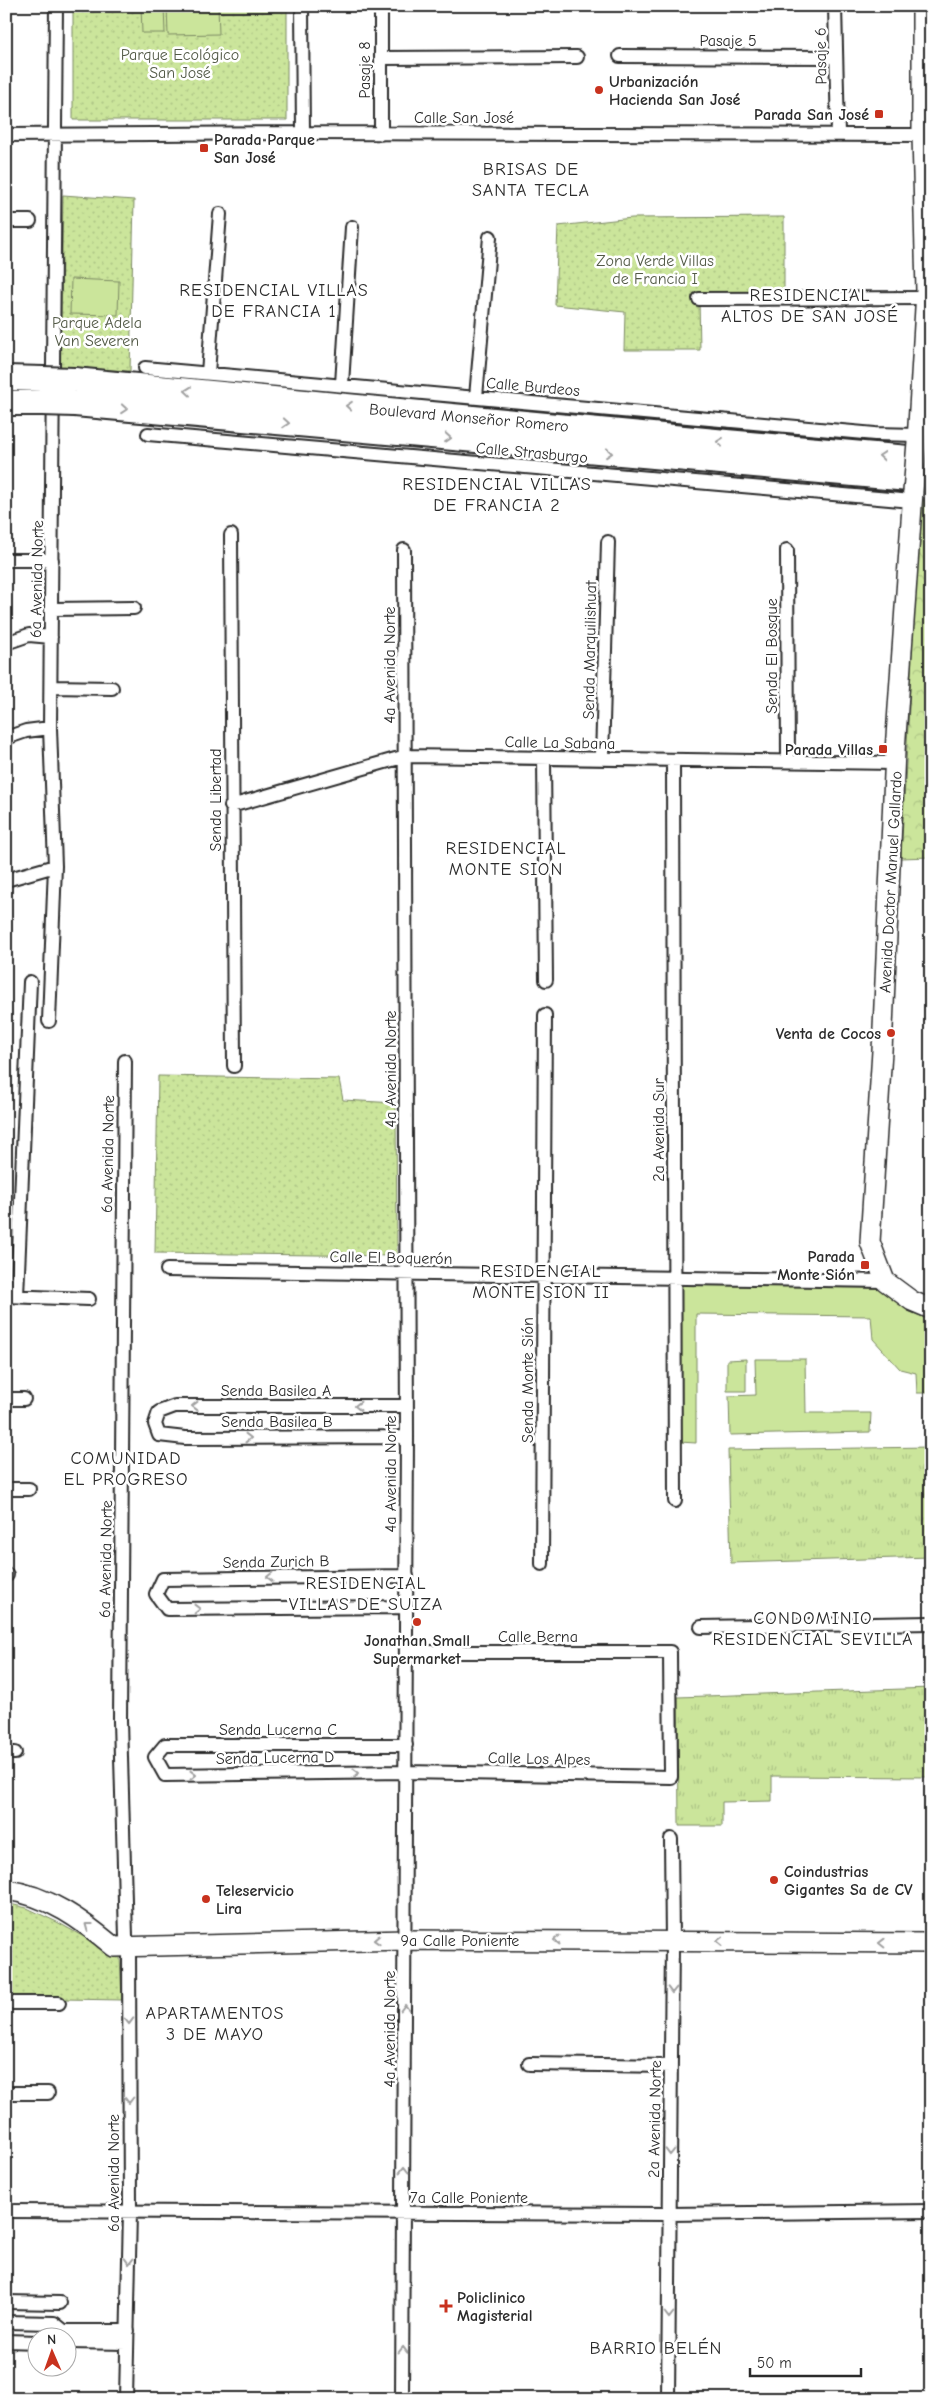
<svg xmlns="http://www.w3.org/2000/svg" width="937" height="2405" font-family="'Comic Neue',sans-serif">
<defs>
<pattern id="grass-tufts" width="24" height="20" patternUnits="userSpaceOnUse" patternTransform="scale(1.25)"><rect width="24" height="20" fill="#cbe59b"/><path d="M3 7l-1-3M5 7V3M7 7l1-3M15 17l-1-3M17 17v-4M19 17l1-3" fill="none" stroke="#aec586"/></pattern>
<pattern id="forest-crowns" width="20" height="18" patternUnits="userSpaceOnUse" patternTransform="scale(1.25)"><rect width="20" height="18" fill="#cbe59b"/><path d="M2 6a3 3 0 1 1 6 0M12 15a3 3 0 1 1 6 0" fill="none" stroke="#aec586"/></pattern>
<pattern id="park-dots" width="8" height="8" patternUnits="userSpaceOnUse" patternTransform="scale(1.25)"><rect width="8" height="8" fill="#cbe59b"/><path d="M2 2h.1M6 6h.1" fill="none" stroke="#aec586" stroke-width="1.8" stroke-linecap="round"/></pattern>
</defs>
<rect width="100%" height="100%" fill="#fff"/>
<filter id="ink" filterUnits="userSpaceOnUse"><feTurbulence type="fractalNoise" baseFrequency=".02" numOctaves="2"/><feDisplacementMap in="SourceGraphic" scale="10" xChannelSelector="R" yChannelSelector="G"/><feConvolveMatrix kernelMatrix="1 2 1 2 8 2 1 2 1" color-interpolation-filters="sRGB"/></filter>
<g filter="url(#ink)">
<!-- grass -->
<path fill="url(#grass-tufts)" stroke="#7b8863" d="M931,1447V1557L731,1563L728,1450Z
M931,1688V1777L772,1776V1801L722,1802V1826H679L678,1697Z"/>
<!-- forest -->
<path fill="url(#forest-crowns)" stroke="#7b8863" d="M920,500L931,501V857L901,858Z"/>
<!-- park -->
<path fill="url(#park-dots)" stroke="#7b8863" d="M73,6H287V120H73Z
M63,195L134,200L130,371L60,367Z
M784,217V299H699L700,350H624L625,312L555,305L558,226L632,218Z
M158,1076L339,1079L343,1100L396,1103L397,1256L155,1253Z
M6,1903L27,1908L57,1922L120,1957L122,2000L7,1998Z"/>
<!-- garden -->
<path fill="#cbe59b" stroke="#7b8863" d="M141,6H164L165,33H142Z
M167,6H218L219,34L168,35Z
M71,279L119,281L118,315L70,314Z
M680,1283L881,1288L908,1311L931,1320V1393H917L916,1373L900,1369L873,1339L871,1316L696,1314V1443L679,1442Z
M746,1359V1391H727V1360Z
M755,1359H805L806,1413H871L870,1432L730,1435L729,1396L756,1395Z"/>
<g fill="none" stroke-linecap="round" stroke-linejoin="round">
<!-- street casing -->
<g stroke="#2b2b2b" stroke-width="16">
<path id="street" d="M302,6L303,133
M835,6L838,134
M620,56L836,57
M381,58L577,57
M381,134V6
M6,135L303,133L922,135
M6,221H30
M699,299L925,298
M145,368L875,434L918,435
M208,373L220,214
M342,384L352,227
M476,397L490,237
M148,434L912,501
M231,535L234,1066
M787,550L788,761
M6,560H52
M52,609L134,608
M6,643L29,635L51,637
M51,687L112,688
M6,738L26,731L50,728
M544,758L546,980
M602,759L608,542
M673,760L675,1501
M231,806L406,756L895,763
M6,880L55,866
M49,1021L55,866L50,728L56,6
M125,1061L120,1721L126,1937
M167,1270L885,1281
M6,1296L89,1299
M17,1296L30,982
M6,1399H24
M407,1406H175L159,1412L155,1424L159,1435L185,1438L407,1437
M6,1489H29
M542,1564L545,1015
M6,1575H7
M406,1607L167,1609L156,1594L163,1579L407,1576
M701,1627L931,1623
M406,1745H165L155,1757L165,1775L406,1772L671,1777L670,1652H406
M6,1753H15
M6,2003H59
M529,2064L671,2066
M6,2093H48
M6,2211L669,2214L931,2211
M6,2302L60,2303
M6,2322L54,2323L64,2331H128
M6,2341L38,2342
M68,2342L127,2343
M126,2399L130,2212L129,1948
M402,2399L407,1437L404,550
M668,2399L672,1941L671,1839"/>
</g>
<!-- secondary casing -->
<g stroke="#2b2b2b" stroke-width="22">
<path id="secondary" d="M917,442L926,291L922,135V6
M913,492L895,751L882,1051L870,1242L885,1281L912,1301L931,1309
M6,1890C48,1895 83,1921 114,1947L406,1940L931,1943"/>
</g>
<!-- highway casing -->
<g stroke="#2b2b2b" stroke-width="28">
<path id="highway" d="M6,378L43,379
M74,380L726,442L931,460
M6,403H42
M75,404L931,481"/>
</g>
<!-- street -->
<use href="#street" stroke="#fff" stroke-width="12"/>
<!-- secondary -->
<use href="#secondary" stroke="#fff" stroke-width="19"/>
<!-- highway -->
<use href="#highway" stroke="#fff" stroke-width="24"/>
<!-- secondary-bridge casing -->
<g stroke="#2b2b2b" stroke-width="22" stroke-linecap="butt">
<path id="secondary-bridge" d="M913,492L917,442"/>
</g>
<!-- highway-bridge casing -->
<g stroke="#2b2b2b" stroke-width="28" stroke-linecap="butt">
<path id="highway-bridge" d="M43,379L74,380
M42,403L75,404"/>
</g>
<!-- secondary-bridge -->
<use href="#secondary-bridge" stroke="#fff" stroke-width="19"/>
<!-- highway-bridge -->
<use href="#highway-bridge" stroke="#fff" stroke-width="24"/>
</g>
<!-- one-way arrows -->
<defs><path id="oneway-chevron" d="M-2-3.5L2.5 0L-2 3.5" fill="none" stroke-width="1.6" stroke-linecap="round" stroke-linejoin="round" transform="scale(1.25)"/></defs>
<g stroke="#a0a0a0">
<use href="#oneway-chevron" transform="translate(188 391) rotate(-174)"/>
<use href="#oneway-chevron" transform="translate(349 406) rotate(-175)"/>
<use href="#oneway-chevron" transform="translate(124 409) rotate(5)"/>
<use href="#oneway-chevron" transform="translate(286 423) rotate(5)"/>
<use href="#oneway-chevron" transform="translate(448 438) rotate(5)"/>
<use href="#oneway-chevron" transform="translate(720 442) rotate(-174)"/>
<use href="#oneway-chevron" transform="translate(609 453) rotate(5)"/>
<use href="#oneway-chevron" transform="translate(882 456) rotate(-175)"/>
<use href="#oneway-chevron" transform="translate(195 1406) rotate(180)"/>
<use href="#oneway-chevron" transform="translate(358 1406) rotate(180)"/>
<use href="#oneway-chevron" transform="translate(248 1438)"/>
<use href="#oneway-chevron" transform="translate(270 1577) rotate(179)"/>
<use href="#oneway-chevron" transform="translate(197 1609) rotate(-1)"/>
<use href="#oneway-chevron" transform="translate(356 1773) rotate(-1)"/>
<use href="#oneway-chevron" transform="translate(193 1775) rotate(-1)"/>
<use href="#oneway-chevron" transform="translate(88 1926) rotate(-143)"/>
<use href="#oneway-chevron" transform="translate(377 1940) rotate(178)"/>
<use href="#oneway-chevron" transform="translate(557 1940) rotate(-180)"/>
<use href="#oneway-chevron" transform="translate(720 1941) rotate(-179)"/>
<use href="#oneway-chevron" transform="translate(882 1943) rotate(-179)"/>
<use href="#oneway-chevron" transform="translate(672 1990) rotate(91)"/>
<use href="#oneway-chevron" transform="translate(405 2008) rotate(-90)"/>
<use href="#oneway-chevron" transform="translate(129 2021) rotate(89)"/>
<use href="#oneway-chevron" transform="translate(129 2100) rotate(90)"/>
<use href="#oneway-chevron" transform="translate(670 2152) rotate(91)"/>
<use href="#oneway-chevron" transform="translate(404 2170) rotate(-90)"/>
<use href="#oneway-chevron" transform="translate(129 2261) rotate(91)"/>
<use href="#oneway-chevron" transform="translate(669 2315) rotate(90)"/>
<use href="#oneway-chevron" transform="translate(403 2350) rotate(-89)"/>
</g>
</g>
<!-- markers -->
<g fill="#c8321e" stroke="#fff" stroke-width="2">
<circle cx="599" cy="90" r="5"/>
<rect x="874" y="109" width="10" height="10" rx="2.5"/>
<rect x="199" y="143" width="10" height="10" rx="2.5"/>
<rect x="878" y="744" width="10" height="10" rx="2.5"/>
<circle cx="891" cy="1033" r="5"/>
<rect x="860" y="1260" width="10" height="10" rx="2.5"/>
<circle cx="417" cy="1622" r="5"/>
<circle cx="774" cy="1880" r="5"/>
<circle cx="206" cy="1899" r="5"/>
<path d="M443.5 2298.5h5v5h5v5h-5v5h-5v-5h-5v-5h5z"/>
</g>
<g text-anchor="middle" stroke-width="5" stroke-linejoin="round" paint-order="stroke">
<!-- street labels -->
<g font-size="16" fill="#2b2b2b" stroke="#fff">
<text x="728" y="46">Pasaje 5</text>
<text transform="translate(820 56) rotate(-91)" y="6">Pasaje 6</text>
<text transform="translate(364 70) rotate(-90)" y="6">Pasaje 8</text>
<text x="464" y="123">Calle San José</text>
<text transform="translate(533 386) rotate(5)" y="6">Calle Burdeos</text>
<text transform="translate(469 417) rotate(5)" y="6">Boulevard Monseñor Romero</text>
<text transform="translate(532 452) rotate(5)" y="6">Calle Strasburgo</text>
<text transform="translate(36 579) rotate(-89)" y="6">6a Avenida Norte</text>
<text transform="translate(589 650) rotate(-89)" y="6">Senda Marquilishuat</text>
<text transform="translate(771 656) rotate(-90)" y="6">Senda El Bosque</text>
<text transform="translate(389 665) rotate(-90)" y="6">4a Avenida Norte</text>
<text transform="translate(560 742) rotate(1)" y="6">Calle La Sabana</text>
<text transform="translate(215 800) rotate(-90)" y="6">Senda Libertad</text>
<text transform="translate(890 882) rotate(-87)" y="6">Avenida Doctor Manuel Gallardo</text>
<text transform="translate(390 1069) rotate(-90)" y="6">4a Avenida Norte</text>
<text transform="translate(658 1130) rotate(-90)" y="6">2a Avenida Sur</text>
<text transform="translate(107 1154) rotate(-89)" y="6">6a Avenida Norte</text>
<text transform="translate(391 1257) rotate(1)" y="6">Calle El Boquerón</text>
<text transform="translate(527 1380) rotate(-90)" y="6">Senda Monte Sión</text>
<text x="276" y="1396">Senda Basilea A</text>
<text x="277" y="1427">Senda Basilea B</text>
<text transform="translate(390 1474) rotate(-90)" y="6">4a Avenida Norte</text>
<text transform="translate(105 1559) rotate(-89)" y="6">6a Avenida Norte</text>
<text transform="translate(276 1561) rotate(-1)" y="6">Senda Zurich B</text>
<text x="538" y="1642">Calle Berna</text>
<text x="278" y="1735">Senda Lucerna C</text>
<text transform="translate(275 1757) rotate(-1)" y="6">Senda Lucerna D</text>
<text transform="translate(539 1758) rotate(1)" y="6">Calle Los Alpes</text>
<text x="460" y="1946">9a Calle Poniente</text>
<text transform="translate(389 2029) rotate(-90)" y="6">4a Avenida Norte</text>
<text transform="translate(654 2119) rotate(-89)" y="6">2a Avenida Norte</text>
<text transform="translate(113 2173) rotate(-90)" y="6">6a Avenida Norte</text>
<text x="469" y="2203">7a Calle Poniente</text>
</g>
<!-- park labels -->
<g font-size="16" fill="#535a47" stroke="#fff">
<text x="180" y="60">Parque Ecológico<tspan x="180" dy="18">San José</tspan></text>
<text x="655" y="266">Zona Verde Villas<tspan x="655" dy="18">de Francia I</tspan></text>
<text x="97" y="328">Parque Adela<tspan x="97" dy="18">Van Severen</tspan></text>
</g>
<!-- poi labels -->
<g font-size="16" font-weight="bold" fill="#2b2b2b" stroke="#fff" text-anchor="start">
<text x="609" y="87">Urbanización<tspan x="609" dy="18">Hacienda San José</tspan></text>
<text x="869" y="120" text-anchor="end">Parada San José</text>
<text x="214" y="145">Parada Parque<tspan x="214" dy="18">San José</tspan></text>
<text x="873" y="755" text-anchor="end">Parada Villas</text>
<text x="881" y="1039" text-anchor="end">Venta de Cocos</text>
<text x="855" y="1262" text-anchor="end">Parada<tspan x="855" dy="18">Monte Sión</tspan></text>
<text x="417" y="1646" text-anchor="middle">Jonathan Small<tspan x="417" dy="18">Supermarket</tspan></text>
<text x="784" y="1877">Coindustrias<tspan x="784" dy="18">Gigantes Sa de CV</tspan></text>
<text x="216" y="1896">Teleservicio<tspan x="216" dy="18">Lira</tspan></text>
<text x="457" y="2303">Policlinico<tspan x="457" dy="18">Magisterial</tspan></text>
</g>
<!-- neighbourhood labels -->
<g font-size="18" letter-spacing="1" fill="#2b2b2b" stroke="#fff">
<text x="531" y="175">BRISAS DE<tspan x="531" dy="21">SANTA TECLA</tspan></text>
<text x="274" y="296">RESIDENCIAL VILLAS<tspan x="274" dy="21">DE FRANCIA 1</tspan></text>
<text x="810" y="301">RESIDENCIAL<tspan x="810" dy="21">ALTOS DE SAN JOSÉ</tspan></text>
<text x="497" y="490">RESIDENCIAL VILLAS<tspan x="497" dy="21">DE FRANCIA 2</tspan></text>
<text x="506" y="854">RESIDENCIAL<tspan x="506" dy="21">MONTE SION</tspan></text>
<text x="541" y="1277">RESIDENCIAL<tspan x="541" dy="21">MONTE SION II</tspan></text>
<text x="126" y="1464">COMUNIDAD<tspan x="126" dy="21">EL PROGRESO</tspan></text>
<text x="366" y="1589">RESIDENCIAL<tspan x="366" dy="21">VILLAS DE SUIZA</tspan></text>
<text x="813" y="1624">CONDOMINIO<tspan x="813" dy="21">RESIDENCIAL SEVILLA</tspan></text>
<text x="215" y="2019">APARTAMENTOS<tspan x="215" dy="21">3 DE MAYO</tspan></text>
<text x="656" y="2354">BARRIO BELÉN</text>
</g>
</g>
<!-- margin -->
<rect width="937" height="2405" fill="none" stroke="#fff" stroke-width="25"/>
<rect x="12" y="12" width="912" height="2380" fill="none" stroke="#2b2b2b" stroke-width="2" filter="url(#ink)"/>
<!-- north arrow -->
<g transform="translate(52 2352) rotate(358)"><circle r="24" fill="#ffffff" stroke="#aaaaaa"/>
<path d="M0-4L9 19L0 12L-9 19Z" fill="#c8321e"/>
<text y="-8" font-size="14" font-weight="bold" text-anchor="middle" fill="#2b2b2b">N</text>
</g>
<!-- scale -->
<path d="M750 2368v8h111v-8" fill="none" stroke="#2b2b2b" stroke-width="2.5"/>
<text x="757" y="2368" font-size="15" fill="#2b2b2b" stroke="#ffffff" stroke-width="4" paint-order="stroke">50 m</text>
</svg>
